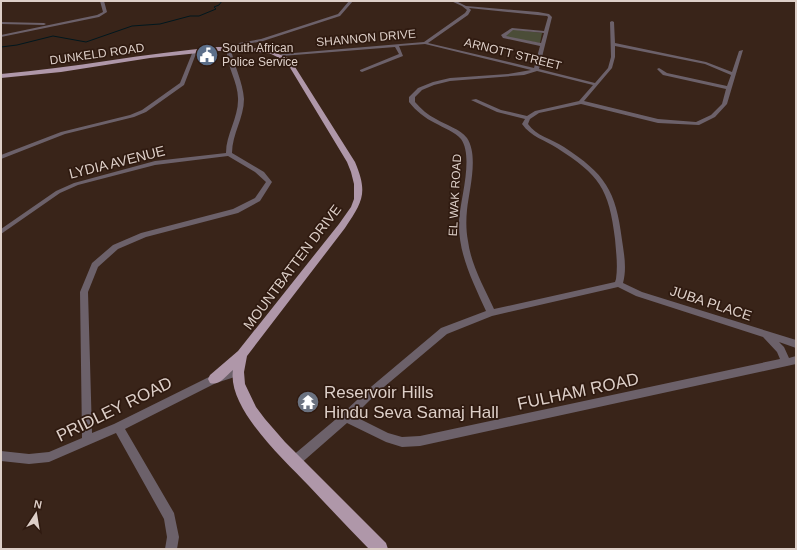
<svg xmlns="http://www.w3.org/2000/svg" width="797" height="550" font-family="Arial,sans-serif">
<rect width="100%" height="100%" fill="#392419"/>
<!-- green -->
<path fill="#4b4d38" d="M510,29L542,33L540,43L505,37Z"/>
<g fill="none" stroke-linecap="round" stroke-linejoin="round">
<!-- stream -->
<path stroke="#00171e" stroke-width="1" d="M1,47L17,45L53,36L86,42L132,26L160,24L190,16H199L216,9L214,7L219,5L222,1"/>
<!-- minor -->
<path fill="#6c616a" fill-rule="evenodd" d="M100,1H104L107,12L99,17L1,37V35L97,15L103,12Z
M349,1H353L340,16L263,41L241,45L233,49H231C234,66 243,82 244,99C244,118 232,134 232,153L264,172L272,182L260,201L238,213L146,237L118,249L98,267L88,292L92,433L114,424L211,376L238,368L241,369L243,372L241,375L216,383L125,429L174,513L179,537L177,549H165L167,537L164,519L116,433L49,462L29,464L1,461V451L29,454L49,452L82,438L80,292L92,263L113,245L141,233L233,209L255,198L266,182L255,172L228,156L155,165L78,185L60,193L1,234V229L56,191L74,183L155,161L226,153C226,134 239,117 238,98C238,81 225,64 227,47L231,48L239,43L261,39L338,14Z
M451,1H456L466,6L538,12L549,14L552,17L539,69L595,83L608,68L611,57L610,22L612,21L614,22L615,43L706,62L732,72L739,51L743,50L727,104L715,117L699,125L658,123L581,104L539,113L530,119L528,124C536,136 552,139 564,147C605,174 616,190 622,240C624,254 627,268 623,283L642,292L796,340V348L779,342L784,347L789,358L796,356V364L420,446L402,447L386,442L347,423L299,465L295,466L291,465L289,461L291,457L342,414L372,386L441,328L486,311C473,282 458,254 459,221C460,200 474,157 461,139C455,132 444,128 435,123C425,118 416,111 409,102V97L418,88L433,82L450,78L508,74L531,70L425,44L399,46L403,56L362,72L360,71V70L399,54L395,47L282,56L280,55L282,54L424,42L465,13L467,10L462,6ZM469,8L547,16L548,17L544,31L512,28L501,35L503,38L540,46L534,68L428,43L468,15L471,10ZM513,30L544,33L541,43L506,36ZM615,46L705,64L731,75L727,86L667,73L659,68L657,69L663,75L726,89L722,104L711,115L696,122L658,119L584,101L612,68L615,57ZM537,71L593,85L579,101L535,111L527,116L501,110L476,99L471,100L497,112L525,119L522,124C531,137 545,140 557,148C599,175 609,188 615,239C616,252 618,265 616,279L615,282L494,309C484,287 471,265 468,241C466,231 466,220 467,210C469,190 479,156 467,138C460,129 446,125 436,119C428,115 421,109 415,102V97L422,90L434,85L450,81L524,75ZM618,287L636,296L763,337L777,352L780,359L420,436L402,437L388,433L354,416L378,392L447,334L492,316Z
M1,22L44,23L46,24L44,25L1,24Z
M195,50L197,51L184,85L146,112L134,117L65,134L1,159V155L61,132L130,115L142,110L180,83L193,51Z"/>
<!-- major -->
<path fill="#af97a9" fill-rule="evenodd" d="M218,47C246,47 264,46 290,59L355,162C368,193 363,201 345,228L247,356L244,372L245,384L256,407L265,419L285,442L386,543L388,549H369C348,528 328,506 308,485C283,459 227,408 233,370C226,376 219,386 210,383L208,379L210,375L238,351L339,224L351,207L354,199V184L351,172L347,162L286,61L271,54L248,50L218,51L150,58L61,72L1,78V74C74,68 145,53 218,47Z"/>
</g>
<!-- icons -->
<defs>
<g id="civic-disc" transform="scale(1.15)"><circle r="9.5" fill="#5c6f8a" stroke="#2f1a10"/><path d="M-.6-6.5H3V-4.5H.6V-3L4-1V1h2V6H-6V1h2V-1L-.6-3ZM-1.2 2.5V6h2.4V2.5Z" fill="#fff"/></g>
<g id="temple-disc" transform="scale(1.15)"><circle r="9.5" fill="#6b7280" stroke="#2f1a10"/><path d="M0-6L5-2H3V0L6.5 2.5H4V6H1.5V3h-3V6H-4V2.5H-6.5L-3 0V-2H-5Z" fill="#fff"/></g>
</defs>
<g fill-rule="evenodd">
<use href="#civic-disc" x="207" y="55"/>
<use href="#temple-disc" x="308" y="402"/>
</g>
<g text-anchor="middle" stroke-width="3.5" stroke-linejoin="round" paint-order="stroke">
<!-- far-street labels -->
<g font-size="12" fill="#ddcfc8" stroke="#2f1a10">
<text transform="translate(366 38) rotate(-5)" y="4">SHANNON DRIVE</text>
<text transform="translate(97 54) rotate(-8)" y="4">DUNKELD ROAD</text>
<text transform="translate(513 54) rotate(14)" y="4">ARNOTT STREET</text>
<text transform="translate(455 195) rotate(-87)" y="4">EL WAK ROAD</text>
</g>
<!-- far-poi labels -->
<g font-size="12" fill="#ddcfc8" stroke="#2f1a10" text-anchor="start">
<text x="222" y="52">South African<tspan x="222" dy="14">Police Service</tspan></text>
</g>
<!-- street labels -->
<g font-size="14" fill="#ddcfc8" stroke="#2f1a10">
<text transform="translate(117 162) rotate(-14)" y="5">LYDIA AVENUE</text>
<text transform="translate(292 267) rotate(-53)" y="5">MOUNTBATTEN DRIVE</text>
<text transform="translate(711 303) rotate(18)" y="5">JUBA PLACE</text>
</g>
<!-- near-street labels -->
<g font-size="17" fill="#ddcfc8" stroke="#2f1a10">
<text transform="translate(578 391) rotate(-12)" y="6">FULHAM ROAD</text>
<text transform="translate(114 409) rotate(-26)" y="6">PRIDLEY ROAD</text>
</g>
<!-- near-poi labels -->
<g font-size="17" fill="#ddcfc8" stroke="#2f1a10" text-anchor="start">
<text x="324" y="398">Reservoir Hills<tspan x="324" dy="20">Hindu Seva Samaj Hall</tspan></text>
</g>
</g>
<!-- border -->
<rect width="797" height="550" fill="none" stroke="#ddcfc8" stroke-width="4"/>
<!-- north arrow -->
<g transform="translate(36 514) rotate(12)" stroke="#2f1a10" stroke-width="3" paint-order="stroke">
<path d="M0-3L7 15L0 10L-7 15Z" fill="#ddcfc8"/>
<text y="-6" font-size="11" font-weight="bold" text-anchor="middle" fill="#ddcfc8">N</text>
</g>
</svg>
